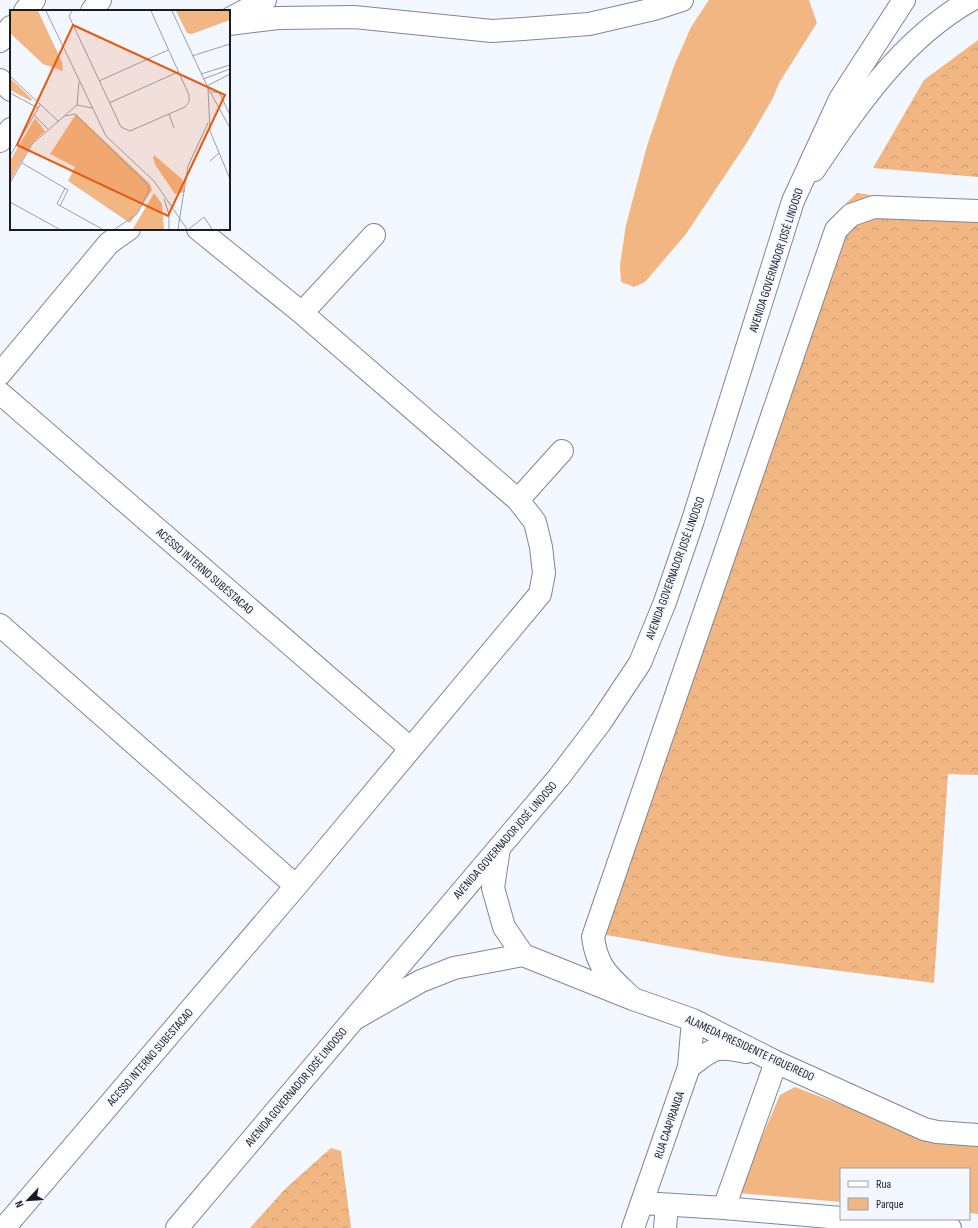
<svg xmlns="http://www.w3.org/2000/svg" width="978" height="1228" font-family="'Sofia Sans Condensed',sans-serif">
<defs>
<pattern id="forest-crowns" width="20" height="18" patternUnits="userSpaceOnUse"><rect width="20" height="18" fill="#f1b682"/><path d="M2 6a3 3 0 1 1 6 0M12 15a3 3 0 1 1 6 0" fill="none" stroke="#ce9c70"/></pattern>
</defs>
<rect width="100%" height="100%" fill="#f3f7ff"/>
<!-- green -->
<path fill="#f1b682" d="M709,0H809L817,23L779,83L773,98L748,141L686,234L645,282L634,287L621,282L620,265L626,225L647,146L674,66L691,27Z
M795,1087L917,1134L978,1139V1214L969,1213V1169H841V1202L738,1193L780,1095Z"/>
<!-- forest -->
<path fill="url(#forest-crowns)" d="M978,40V177L873,168L924,80Z
M857,193L978,210V775L948,774L934,983L730,957L590,932L828,221Z
M331,1148L341,1151L351,1228H250L285,1189Z"/>
<g fill="none" stroke-linecap="round" stroke-linejoin="round">
<!-- minor casing -->
<g stroke="#7e8799" stroke-width="24">
<path id="minor" d="M25,11L34,0
M92,11L100,0
M0,41L11,27
M0,80L11,90
M814,170C857,106 902,39 971,0
M302,313L374,235
M0,374L109,243L129,229
M0,393L410,748
M518,500L562,451
M0,625L296,886
M499,848L493,888L504,927L523,955
M633,999C611,978 597,969 593,937L836,230L851,215L874,207L978,211
M356,1018L421,981L454,968L523,955L633,999L693,1020L776,1062L924,1129L937,1132L978,1135
M689,1067C714,1048 715,1045 746,1052
M642,1203L724,1208L841,1218
M724,1208L776,1062
M850,1219L950,1228
M4,1228L296,886L540,594L544,573L541,547L535,522L518,500L302,313L198,229
M633,1228L689,1067L693,1020
M665,1228L667,1206"/>
</g>
<!-- major casing -->
<g stroke="#7e8799" stroke-width="24">
<path id="major" d="M231,18L265,0
M229,24L278,18L354,17L492,31L523,29L589,24L654,9L682,0
M0,141L11,129
M177,1228L559,777L600,723L640,663L665,602L693,520L793,201L840,99L904,0"/>
</g>
<!-- minor -->
<use href="#minor" stroke="#fff" stroke-width="22"/>
<!-- major -->
<use href="#major" stroke="#fff" stroke-width="22"/>
</g>
<g text-anchor="middle" stroke-width="3" stroke-linejoin="round" paint-order="stroke">
<!-- street labels -->
<g font-size="12" fill="#191c23" stroke="#f3f7ff">
<text transform="translate(776 260) rotate(-72)" y="4">AVENIDA GOVERNADOR JOSÉ LINDOSO</text>
<text transform="translate(675 568) rotate(-70)" y="4">AVENIDA GOVERNADOR JOSÉ LINDOSO</text>
<text transform="translate(205 571) rotate(41)" y="4">ACESSO INTERNO SUBESTACAO</text>
<text transform="translate(505 840) rotate(-49)" y="4">AVENIDA GOVERNADOR JOSÉ LINDOSO</text>
<text transform="translate(750 1048) rotate(25)" y="4">ALAMEDA PRESIDENTE FIGUEIREDO</text>
<text transform="translate(150 1057) rotate(-49)" y="4">ACESSO INTERNO SUBESTACAO</text>
<text transform="translate(296 1087) rotate(-50)" y="4">AVENIDA GOVERNADOR JOSÉ LINDOSO</text>
<text transform="translate(669 1125) rotate(-71)" y="4">RUA CAAPIRANGA</text>
</g>
</g>
<!-- overview -->
<g transform="translate(10 10)">
<rect width="220" height="220" fill="#f3f7ff"/>
<path d="M0,68L22,89L21,91L0,80ZM25,108L35,121L22,133L0,171V151ZM144,145L172,169L175,182L165,184L146,156L143,148Z" fill="#f1b682"/>
<path d="M0,1H28L52,52L53,61L33,54L0,23ZM166,1H220V10L182,24L177,23ZM66,104L140,174L142,180L120,213L58,171L65,157L40,144ZM144,183L152,194L154,219H123Z" fill="#f1b682"/>
<path fill="none" stroke="#9c9fa7" stroke-width="1" d="M36,1L96,126L144,171L177,219M62,1L59,6L111,117L120,121L175,97L179,92V85L141,1M162,1L198,78L200,121L220,169M182,46L220,34M191,64L220,55M0,66L49,112M193,69L220,59M89,71L158,40M197,76L220,64M198,78L220,118M201,82H209L220,105M0,83L28,98M99,93L168,62M67,95L82,98M159,104L164,118M24,105L39,120M55,106L65,104L138,175L139,181L127,204L105,219M0,146L30,95M200,151L209,143M12,153L58,180L50,196M0,173L22,134L67,95L69,72M55,178L47,194L92,219M154,189L159,204V219M0,192L49,219M168,219L178,156L198,113M179,219L194,207L202,219"/>
<path fill="#e8590c" fill-opacity="0.15" stroke="#e8590c" stroke-width="2" d="M63,15L215,85L158,206L7,135Z"/>
<rect width="220" height="220" fill="none" stroke="#191c23" stroke-width="2"/>
</g>
<!-- legend -->
<rect x="840" y="1168" width="130" height="52" fill="#f3f7ff" stroke="#9c9fa7"/>
<rect x="848" y="1181" width="20" height="6" fill="#ffffff" stroke="#9c9fa7"/>
<text x="876" y="1188" font-size="12" fill="#191c23">Rua</text>
<rect x="848" y="1198" width="20" height="12" fill="#f1b682" stroke="#9c9fa7"/>
<text x="876" y="1208" font-size="12" fill="#191c23">Parque</text>
<!-- north arrow -->
<g transform="translate(28 1200) rotate(245)" stroke="#f3f7ff" stroke-width="3" paint-order="stroke">
<path d="M0-3L7 15L0 10L-7 15Z" fill="#191c23"/>
<text y="-6" font-size="11" font-weight="bold" text-anchor="middle" fill="#191c23">N</text>
</g>
</svg>
